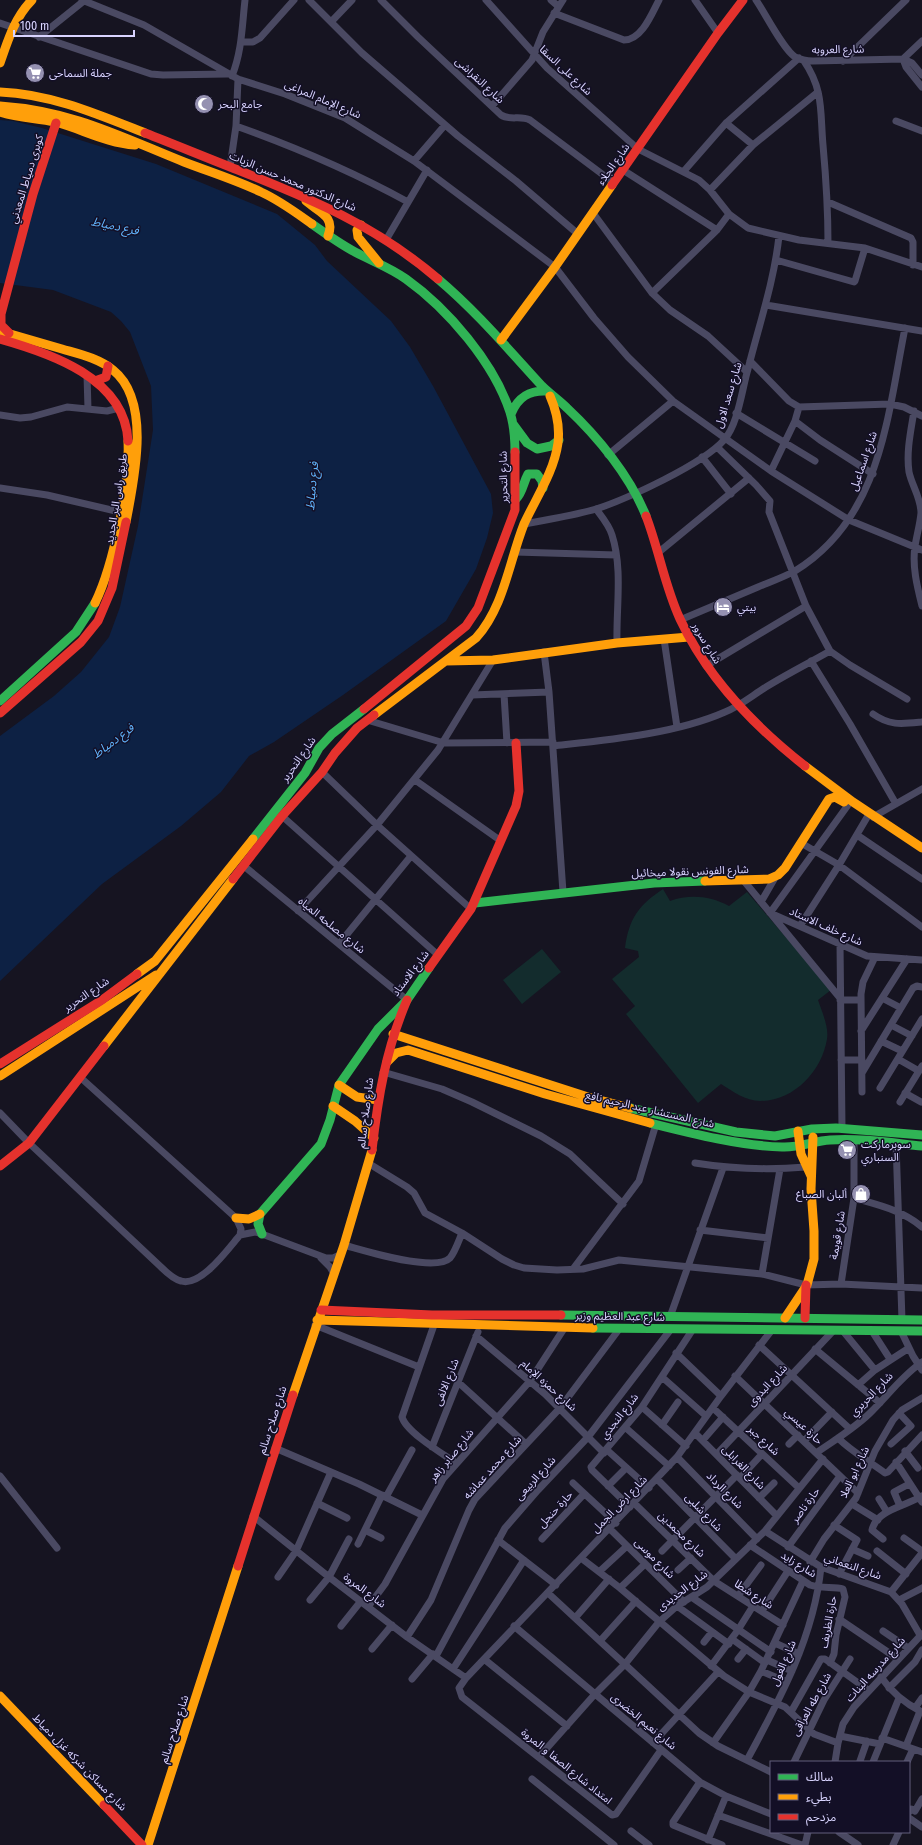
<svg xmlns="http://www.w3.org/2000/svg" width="922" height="1845" font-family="'Fira Sans Condensed','Noto Sans Arabic',sans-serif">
<rect width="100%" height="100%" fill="#161421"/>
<!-- green -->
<path fill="#132c2d" d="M663,889L670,901C690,894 710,896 729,906L747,892L831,990L818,1000C822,1012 829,1027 827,1039C822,1071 794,1101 760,1101C746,1101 732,1091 721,1084L698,1103L626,1014L635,1006L612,979L639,957L638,951L625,948C629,918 639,905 663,889Z
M542,949L561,972L522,1004L503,980Z"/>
<!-- water -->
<path fill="#0d2144" d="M0,120L13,121L42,128L156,164L277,214L315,245L327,261L391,321L410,347L433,386L491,494L493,513L487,538L476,569L446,621L343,695L274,742L249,756L221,792L181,826L102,884L0,981V736L54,696L81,672L109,637L120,607L138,526L153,430L151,386L130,332L121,321L111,312L53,290L0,283Z"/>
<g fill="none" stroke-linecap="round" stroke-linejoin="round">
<!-- street -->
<path stroke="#4a4962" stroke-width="7" d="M82,0L144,25L238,79L285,94L345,118L414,161L555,267L594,318L628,357L673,401L771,471L849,520L922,550
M309,0L362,53L458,136L516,181L578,234
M381,0L418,37L501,115C510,121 520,115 530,120L614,183
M486,0L547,68L638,149L699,180L710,190L729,214L748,228L799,240L865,248L922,267
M551,0L558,6
M695,0L718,33
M756,0C765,13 783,49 795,57C801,60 807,61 813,61L903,59L912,63L922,75
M554,13L624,40C642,40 652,13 659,0
M331,22L352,0
M0,23L151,74L163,75L227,74
M39,37L85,0
M242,42H253L260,38L294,0
M903,59L906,67L922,87
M903,59L922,41
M804,61C824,90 820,112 823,145C826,178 828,210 828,243
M843,61L906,0
M232,76C242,51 242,26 245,0
M492,106L532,60L543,32L563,0
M896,121L922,131
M726,123L753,145
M236,126C295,147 353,172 408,202
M414,161L445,125
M230,167L236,126L238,79
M623,170L717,230
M684,171L726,123L799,58
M710,190L753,145L818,92
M828,202L911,238L913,242V265
M593,213L652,293L670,310L708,336L747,372
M386,240L427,170
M776,260L854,282L855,281L865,248
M652,293L717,230L729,214
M766,305L922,331
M750,361L789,401L799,407L890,404L904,407L922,416
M87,375L88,409
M914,411C911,430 906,452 909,472C912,486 921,498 921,513C920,524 917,534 915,546C912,566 917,586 922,606
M736,413L815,461
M0,415L20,418L31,417L67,407L107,411L119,408
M795,421L820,440L873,474
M717,447L756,485L770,501L769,512L806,606L830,651L850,665L907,699
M608,455L673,401
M702,457L731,494
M771,471L795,421L799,407
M0,488L47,495L120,512
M596,509C602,517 609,525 612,535C623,569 616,608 617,643
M525,524C548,519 573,516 596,509C627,499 703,464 724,440C738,425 742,389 748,369C759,325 774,282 779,236
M515,552L616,555
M659,552L749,478
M680,620C706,609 732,598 758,587C770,582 784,577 795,571C881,518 887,418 905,328
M664,639L677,727
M544,652L549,692L563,892
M811,661L850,724L896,804
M706,666L806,606
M504,694L507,743
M472,695L549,692
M873,714C890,726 902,724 922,722
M367,720L444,743L553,742
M553,746C607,740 675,734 725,712C740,706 753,695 766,687C787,674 809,663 830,651
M322,772L377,825L471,909
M415,780L501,841
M848,805L770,913L867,956L922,960
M282,816L438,955
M873,817L922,789
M857,835L922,879
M801,843L839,865L922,927
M244,866L407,1000
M744,881L840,998
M761,902L776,876
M298,911L377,825L438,750L493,660
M800,926L839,865L869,814
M840,943L842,1128
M339,944L411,856
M882,998L901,1008
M840,1000H861
M891,1025L912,1036
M861,1031L907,959
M881,1041L902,1051
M898,1059L919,1071
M841,1060H862
M383,1072L442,1089L472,1102L541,1136L570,1154L623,1204
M862,1073L913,988L917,986L922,987
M80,1077L236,1218L241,1229L240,1235
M880,1088L922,1019
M862,1092L861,994L863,982L875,957
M905,1093L921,1102
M900,1102L922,1066
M0,1113L29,1143L161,1267C166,1272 173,1279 181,1281C201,1287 228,1249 240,1235L255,1232L262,1234L326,1258H333L340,1255
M896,1143L902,1320
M368,1163L407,1187L414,1193L425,1213L462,1233L502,1259L514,1265L524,1268L557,1270L583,1269L619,1260L762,1274L806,1285L841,1284L922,1288
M695,1163C732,1169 769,1170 806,1167
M854,1198C878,1205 902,1210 922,1227
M700,1230L768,1238
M344,1245C363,1250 435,1273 450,1258C455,1252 459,1240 462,1233
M321,1258L330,1267L334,1274
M573,1269L639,1181L656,1124
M762,1274L780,1169
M841,1284L854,1198V1140
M670,1317L723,1168
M315,1325L419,1367
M434,1325L402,1417C406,1432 443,1454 456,1463
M843,1331L875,1370
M872,1331L890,1359
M901,1331L913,1356L922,1370
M476,1336L545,1394L604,1453
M759,1345L850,1429
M815,1349L880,1403
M676,1353L721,1396
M735,1376L858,1493
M662,1377L706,1416
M458,1382L526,1444
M858,1385L875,1370L909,1348
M642,1407L686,1446
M713,1408L799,1488
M662,1425L678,1402
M626,1428L669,1466
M695,1433L777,1516
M838,1438C852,1452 869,1461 885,1473L888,1472L922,1435
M703,1440L723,1417
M804,1441L832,1412
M789,1444L798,1435
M891,1444L911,1426L899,1413
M432,1447L478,1332
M275,1448L359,1484L422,1515
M607,1450L649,1488
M905,1451L918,1468
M816,1453C836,1439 857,1427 873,1410C890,1393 902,1376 922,1362
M717,1454L833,1331
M677,1457L757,1539
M896,1462L922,1502
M0,1476L57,1548
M740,1478L762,1454
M657,1479L736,1559
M573,1483L616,1523
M608,1486L626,1468
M386,1497L412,1450
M759,1498L774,1483
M879,1499L887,1512
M317,1503L347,1518
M634,1503L714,1581L783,1625
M852,1504L878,1520
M900,1506L894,1492L909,1484
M630,1507L592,1470L591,1467L642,1407L693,1329
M253,1516L329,1577L407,1637L466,1678
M834,1525L857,1540L839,1574
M610,1529L684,1602
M365,1530L381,1538
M765,1531L821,1567L891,1592L902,1604L920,1635
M904,1538L922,1551
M542,1539L584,1494
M883,1539L872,1530C877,1509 907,1506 922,1496
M498,1540L556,1585
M358,1544L382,1495
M750,1545L810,1585C821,1589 835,1586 843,1589L845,1597L836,1635L834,1654L830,1663
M788,1547L840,1476
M852,1549L868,1556
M662,1551L737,1475
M877,1551L906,1574
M581,1558L620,1588L724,1676L749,1692L785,1707L814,1734L838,1743
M810,1562L824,1539L856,1498L875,1451L893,1420L902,1410L922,1398
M678,1570L691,1558
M600,1571L627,1546
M278,1577L296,1551L331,1472
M620,1588L645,1564
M891,1592L922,1553
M548,1593L699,1733L718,1746L771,1772
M738,1596L761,1565
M693,1598L771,1652
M310,1600L329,1577L349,1539
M899,1600L922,1588
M677,1606L729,1644
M368,1607L385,1584L443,1479L530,1381L565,1327
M762,1611L788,1571
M575,1618L609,1579
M839,1619L898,1659
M341,1626L361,1601
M514,1626L700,1782L726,1796L771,1814
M883,1631L908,1648
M407,1637L431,1600L469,1510L475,1499L560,1408L620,1328
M732,1639L765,1663
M600,1641L636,1601
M704,1642L712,1632
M775,1643L799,1654
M372,1649L392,1625
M436,1656L505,1528L538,1490L588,1437L671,1329
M484,1659L567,1726
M738,1659L746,1649
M767,1660L792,1671
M711,1666L738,1630L753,1606
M453,1669L524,1560
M761,1671L787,1682
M881,1677C892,1693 904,1703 922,1712
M412,1679L433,1654
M889,1688L915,1662L922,1650
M915,1708L922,1698
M791,1712L821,1659H825L868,1690
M840,1736L880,1744
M882,1738L922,1752
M653,1743L718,1672
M713,1743L749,1692L761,1671L803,1581
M906,1746L920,1711
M661,1750L616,1814L612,1815L462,1697L459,1688L466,1678L677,1457L721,1396L771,1331
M539,1757L595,1694L625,1664L659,1622L677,1606L707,1587L765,1531L823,1459
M747,1760C780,1699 814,1637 821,1567
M860,1761L867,1741
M794,1762L824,1700L850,1659
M835,1762L838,1743L843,1724L854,1707L922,1634
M873,1762L899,1698
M907,1762L913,1749
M532,1779L614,1845
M700,1782L673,1822V1825L722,1845
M909,1812L911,1809L915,1811L922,1799
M718,1815L802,1845
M909,1818L922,1827
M631,1831L649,1845
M839,1832L858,1845
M708,1840L726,1796
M805,1845L808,1832
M893,1845L899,1832"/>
<!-- fast -->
<path stroke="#30b455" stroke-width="9" d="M312,224C326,234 340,244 355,252C372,261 391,268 406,279C448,309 494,363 510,412C514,425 515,439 515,452
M438,279C476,311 508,349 542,386C550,394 559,400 567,408C598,437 630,476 646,516
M511,414C518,397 529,390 547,391
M513,424L527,443L537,449L551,446L559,440
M516,499C523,492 523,483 528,474H537L542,481L543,488
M0,701L76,632L95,603
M253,839L305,773L319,748L332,734L364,709
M475,903L654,883L705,881
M630,1108L736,1132L775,1136L812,1129L836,1128L922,1135
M650,1123C690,1133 741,1146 782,1147C799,1148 814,1141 830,1140C861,1138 892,1143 922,1146
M262,1234L258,1224L260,1214L321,1144L330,1120L339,1085L378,1029L407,1000L429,968
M561,1315L922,1320
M593,1328L922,1331"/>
<!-- slow -->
<path stroke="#ff9f0a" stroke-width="9" d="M0,63C8,40 15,17 32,0
M0,92C51,94 97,114 145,133
M0,106C72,111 119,136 184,162C210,172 236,180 261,192C279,200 295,212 312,224
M0,112C18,118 37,118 55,122C82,129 106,143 135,145
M306,201C318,212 336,216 328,236
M361,225L357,230L358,237L379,263
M0,331C21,337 41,343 62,349C79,354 98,358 113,370C152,401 134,480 126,522
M501,340L555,267L612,185
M95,603C114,564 130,483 128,441
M446,661L493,660L617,643L689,637
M374,715L476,638C504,607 509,562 524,524C536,498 554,472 558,443C560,426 557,412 550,396
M805,766L853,802L922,848
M705,881L769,879L778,875L785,868L829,799L835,797L844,802
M137,974L155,961L253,839
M393,1034L588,1097L630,1108
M104,1046L233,879
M387,1062L396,1053L408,1050L545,1094L650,1123
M0,1076L156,975
M339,1085L357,1097L378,1100
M333,1106L355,1121L374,1138
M798,1131L801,1154L811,1176
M236,1218L249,1219L260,1214
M785,1318L807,1285L814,1259V1231L811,1189L813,1137
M317,1320L593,1328
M293,1395L344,1245L372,1150
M0,1696L104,1805
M148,1845L238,1566"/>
<!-- jam -->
<path stroke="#e5322d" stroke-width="9" d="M145,133C176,145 207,158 238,170C313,200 375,225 438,279
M612,185L718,33L743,0
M9,333L1,325V314L33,194L56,123
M0,339C50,353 125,378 128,441
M95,381L106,377L108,366
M646,516C659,550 665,587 680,619C708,679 754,726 805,766
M364,709L466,626L478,608L515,510V452
M0,713L81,642L98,621L112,588L126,522
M233,879L282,816L322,772L335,753L357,728L374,715
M429,968L471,909L516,806L519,791L516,743
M0,1064L102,1000L137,974
M372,1150C378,1097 386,1049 407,1000
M0,1166L29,1143L104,1046
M321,1310L432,1315H561
M805,1318L806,1285
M238,1566L293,1395
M104,1805L142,1845"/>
</g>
<!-- icons -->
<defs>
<g id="supermarket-disc" transform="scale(1)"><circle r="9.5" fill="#9591b1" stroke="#130f26"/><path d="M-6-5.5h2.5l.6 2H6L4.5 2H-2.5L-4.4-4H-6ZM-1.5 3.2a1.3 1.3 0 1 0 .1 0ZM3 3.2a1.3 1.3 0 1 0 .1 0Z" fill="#fff"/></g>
<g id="mosque-disc" transform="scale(1)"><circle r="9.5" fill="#9591b1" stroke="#130f26"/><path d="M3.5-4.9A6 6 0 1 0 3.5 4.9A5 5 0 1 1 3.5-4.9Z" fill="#fff"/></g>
<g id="hotel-disc" transform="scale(1)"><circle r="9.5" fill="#9591b1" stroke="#130f26"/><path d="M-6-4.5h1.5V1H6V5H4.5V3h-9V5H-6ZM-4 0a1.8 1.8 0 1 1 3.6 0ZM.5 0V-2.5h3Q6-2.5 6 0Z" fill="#fff"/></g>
<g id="shop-disc" transform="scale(1)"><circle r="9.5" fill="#9591b1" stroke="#130f26"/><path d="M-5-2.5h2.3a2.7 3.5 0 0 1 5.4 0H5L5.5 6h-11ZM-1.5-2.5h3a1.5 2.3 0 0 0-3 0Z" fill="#fff"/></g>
</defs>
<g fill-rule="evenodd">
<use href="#supermarket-disc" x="35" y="73"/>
<use href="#mosque-disc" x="204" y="104"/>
<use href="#hotel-disc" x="723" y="607"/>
<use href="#supermarket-disc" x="847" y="1150"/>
<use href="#shop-disc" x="861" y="1194"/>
</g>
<g text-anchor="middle" stroke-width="3" stroke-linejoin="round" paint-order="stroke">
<!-- street labels -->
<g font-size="11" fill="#d9d4ff" stroke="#130f26">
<text transform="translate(838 49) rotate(-1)" y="4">شارع العروبه</text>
<text transform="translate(566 70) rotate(43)" y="4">شارع على السقا</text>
<text transform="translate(480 80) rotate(43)" y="4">شارع النقراشى</text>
<text transform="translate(323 99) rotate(23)" y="4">شارع الإمام المراغى</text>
<text transform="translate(613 164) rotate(-55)" y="4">شارع الجلاء</text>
<text transform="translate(26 179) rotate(-73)" y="4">كوبرى دمياط المعدني</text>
<text transform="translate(293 181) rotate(23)" y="4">شارع الدكتور محمد حسن الزيات</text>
<text transform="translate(728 395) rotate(-73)" y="4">شارع سعد الاول</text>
<text transform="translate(863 461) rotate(-71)" y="4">شارع اسماعيل</text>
<text transform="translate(503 477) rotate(-91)" y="4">شارع التحرير</text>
<text transform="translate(116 499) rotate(-81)" y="4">طريق راس البر الجديد</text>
<text transform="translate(707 643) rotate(59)" y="4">شارع سرور</text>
<text transform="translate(298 759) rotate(-55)" y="4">شارع التحرير</text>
<text transform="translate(690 871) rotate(-2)" y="4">شارع الفونس نقولا ميخائيل</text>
<text transform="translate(332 925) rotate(39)" y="4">شارع مصلحه المياه</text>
<text transform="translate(826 926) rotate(24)" y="4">شارع خلف الاستاد</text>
<text transform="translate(410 973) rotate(-53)" y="4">شارع الاستاد</text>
<text transform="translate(86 994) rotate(-34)" y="4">شارع التحرير</text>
<text transform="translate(650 1109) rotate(13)" y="4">شارع المستشار عبد الرحيم نافع</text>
<text transform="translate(365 1113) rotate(-83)" y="4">شارع صلاح سالم</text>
<text transform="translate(837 1235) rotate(-81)" y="4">شارع قويمة</text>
<text transform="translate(620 1316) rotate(1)" y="4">شارع عبد العظيم وزير</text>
<text transform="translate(446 1382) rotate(-68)" y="4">شارع الالفى</text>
<text transform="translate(549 1385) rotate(42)" y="4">شارع حمزه الإمام</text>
<text transform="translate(767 1385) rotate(-47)" y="4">شارع البدوى</text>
<text transform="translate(871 1394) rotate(-46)" y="4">شارع الحريري</text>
<text transform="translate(619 1416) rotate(-52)" y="4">شارع النجدي</text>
<text transform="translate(272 1420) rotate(-72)" y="4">شارع صلاح سالم</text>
<text transform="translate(804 1426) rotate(43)" y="4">حارة عيسي</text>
<text transform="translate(764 1440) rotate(43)" y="4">شارع جبر</text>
<text transform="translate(451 1455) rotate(-51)" y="4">شارع صابر زاهر</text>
<text transform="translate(492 1467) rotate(-48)" y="4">شارع محمد عماشه</text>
<text transform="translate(744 1467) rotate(46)" y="4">شارع الغرابلى</text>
<text transform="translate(854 1472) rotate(-65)" y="4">شارع ابو العلا</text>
<text transform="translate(535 1478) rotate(-48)" y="4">شارع الربيعى</text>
<text transform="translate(725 1490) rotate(45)" y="4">شارع الرداد</text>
<text transform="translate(619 1504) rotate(-46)" y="4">شارع ارض الجمل</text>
<text transform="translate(805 1505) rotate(-54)" y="4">حارة ناصر</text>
<text transform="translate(555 1509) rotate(-47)" y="4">حارة حنجل</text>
<text transform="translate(704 1512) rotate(46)" y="4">شارع شلبى</text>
<text transform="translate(682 1534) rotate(44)" y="4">شارع محمدين</text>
<text transform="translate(655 1558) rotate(45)" y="4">شارع موسى</text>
<text transform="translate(799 1564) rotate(32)" y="4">شارع زايد</text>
<text transform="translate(853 1566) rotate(19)" y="4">شارع النعماني</text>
<text transform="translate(365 1590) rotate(37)" y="4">شارع المروة</text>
<text transform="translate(682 1590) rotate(-37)" y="4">شارع الحديدى</text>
<text transform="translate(754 1594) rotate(33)" y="4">شارع شطا</text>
<text transform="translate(828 1622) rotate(-80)" y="4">حارة الظريف</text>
<text transform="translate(783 1663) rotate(-67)" y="4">شارع الغول</text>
<text transform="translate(875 1669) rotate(-48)" y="4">شارع مدرسه البنات</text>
<text transform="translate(811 1704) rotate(-61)" y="4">شارع طه العراقى</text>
<text transform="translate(644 1721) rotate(40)" y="4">شارع نعيم الخضرى</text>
<text transform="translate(174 1729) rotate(-72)" y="4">شارع صلاح سالم</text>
<text transform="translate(80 1762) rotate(46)" y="4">شارع مساكن شركه غزل دمياط</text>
<text transform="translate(567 1766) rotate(39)" y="4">امتداد شارع الصفا و المروة</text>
</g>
<!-- poi labels -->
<g font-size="11" fill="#d9d4ff" stroke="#130f26" text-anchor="start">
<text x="49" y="77">جملة السماحى</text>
<text x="218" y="108">جامع البحر</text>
<text x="737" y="611">بيتي</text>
<text x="861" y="1148">سوبرماركت<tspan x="861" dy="13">السنباري</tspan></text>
<text x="847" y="1198" text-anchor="end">ألبان الصباغ</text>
</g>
<!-- water labels -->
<g font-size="12" font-style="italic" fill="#62b6ff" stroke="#130f26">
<text transform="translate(115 226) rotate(12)" y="4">فرع دمياط</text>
<text transform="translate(312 486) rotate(-85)" y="4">فرع دمياط</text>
<text transform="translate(113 741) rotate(-37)" y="4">فرع دمياط</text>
</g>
</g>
<!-- legend -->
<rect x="770" y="1761" width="140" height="72" fill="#130f26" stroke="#625e7d"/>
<rect x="778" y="1774" width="20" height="6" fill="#30b455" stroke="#625e7d"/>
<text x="806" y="1781" font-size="12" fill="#d9d4ff">سالك</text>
<rect x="778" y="1794" width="20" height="6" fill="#ff9f0a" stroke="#625e7d"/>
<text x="806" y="1801" font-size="12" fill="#d9d4ff">بطيء</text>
<rect x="778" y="1814" width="20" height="6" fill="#e5322d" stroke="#625e7d"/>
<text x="806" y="1821" font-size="12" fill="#d9d4ff">مزدحم</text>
<!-- scale -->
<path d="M14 30v6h120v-6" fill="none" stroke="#d9d4ff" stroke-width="2"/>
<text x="20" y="30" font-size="12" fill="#d9d4ff" stroke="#130f26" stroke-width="3" paint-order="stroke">100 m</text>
</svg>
